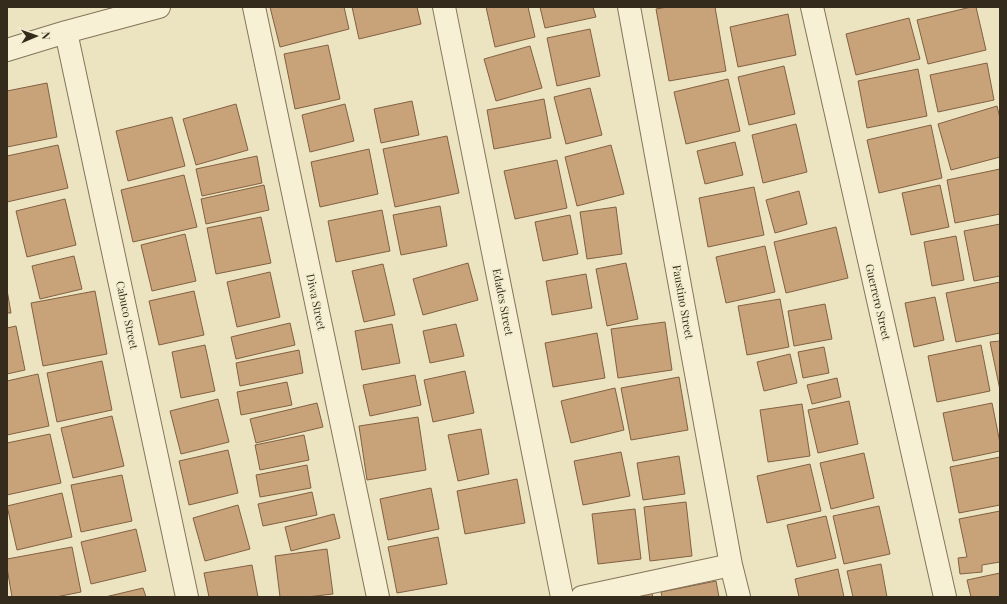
<svg xmlns="http://www.w3.org/2000/svg" width="1007" height="604" font-family="'Playfair Display',serif">
<rect width="100%" height="100%" fill="#ece3c1"/>
<!-- building -->
<path fill="#c8a279" stroke="#826141" d="M270,7H344L349,29L280,47Z
M352,7H417L421,24L359,39Z
M486,7H528L535,37L495,47Z
M540,7H593L596,17L545,28Z
M667,7H715L726,71L669,81L656,9Z
M971,7H976L986,50L928,64L917,20Z
M788,14L796,55L738,67L730,27Z
M909,18L920,59L856,75L846,34Z
M590,29L600,76L557,86L547,38Z
M328,45L340,99L295,109L284,54Z
M530,46L542,88L496,101L484,59Z
M987,63L994,100L938,112L930,75Z
M784,66L795,114L749,125L738,77Z
M918,69L927,116L867,128L858,81Z
M728,79L740,131L686,144L674,92Z
M47,83L57,137L7,147V91Z
M590,88L602,135L566,144L554,97Z
M544,99L551,138L494,149L487,110Z
M412,101L419,135L381,143L374,109Z
M236,104L248,150L196,165L183,119Z
M345,104L354,141L310,152L302,115Z
M997,106L1000,118V157L951,170L938,124Z
M172,117L185,166L128,181L116,131Z
M796,124L807,172L763,183L752,135Z
M931,125L942,178L879,193L867,140Z
M447,136L459,193L395,207L383,149Z
M735,142L743,175L705,184L697,151Z
M58,145L68,188L7,202V156Z
M611,145L624,194L577,206L565,157Z
M369,149L378,194L320,207L311,162Z
M257,156L262,183L202,196L196,169Z
M557,160L567,208L515,219L504,171Z
M1000,169V214L955,223L947,180Z
M184,175L197,227L133,242L121,190Z
M264,185L269,210L206,224L201,199Z
M940,185L949,227L911,235L902,193Z
M754,187L764,235L708,247L699,198Z
M799,191L807,224L775,233L766,200Z
M65,199L76,245L27,257L16,211Z
M440,206L447,246L401,255L393,215Z
M616,207L622,254L587,259L580,212Z
M382,210L390,251L336,262L328,221Z
M570,215L578,254L543,261L535,222Z
M261,217L271,263L216,274L207,228Z
M1000,224V276L974,281L964,231Z
M836,227L848,278L786,293L774,242Z
M185,234L196,281L152,291L141,245Z
M956,236L964,280L932,286L924,242Z
M765,246L775,292L726,303L716,257Z
M74,256L82,289L40,299L32,266Z
M468,263L478,300L423,315L413,279Z
M626,263L638,319L607,326L596,269Z
M383,264L395,315L364,322L352,271Z
M270,272L280,317L237,327L227,282Z
M586,274L592,308L552,315L546,281Z
M1000,282V333L956,342L946,293Z
M7,290L11,313H7Z
M95,291L107,354L43,366L31,303Z
M194,291L204,335L159,345L149,301Z
M935,297L944,340L914,347L905,303Z
M780,299L789,347L747,355L738,306Z
M825,304L832,339L794,346L788,311Z
M665,322L672,370L618,378L611,329Z
M290,323L295,345L236,359L231,337Z
M392,324L400,363L362,370L355,331Z
M456,324L464,356L430,363L423,331Z
M16,326L25,370L7,374V328Z
M597,333L605,378L553,387L545,343Z
M1000,341V390L990,342Z
M205,345L215,391L181,398L172,352Z
M981,345L990,391L937,402L928,356Z
M824,347L829,373L803,378L798,352Z
M299,350L303,373L240,386L236,363Z
M790,354L797,383L764,391L757,362Z
M102,361L112,410L57,422L47,373Z
M465,371L474,413L433,422L424,380Z
M38,374L49,426L7,435V381Z
M415,375L421,405L370,416L363,385Z
M679,377L688,430L631,440L621,388Z
M837,378L841,397L812,404L807,385Z
M287,382L292,405L241,415L237,392Z
M615,388L624,430L571,443L561,401Z
M218,399L229,442L181,454L170,411Z
M849,401L858,444L818,453L808,410Z
M317,403L323,427L256,443L250,419Z
M992,403L1000,443V451L953,461L943,413Z
M802,404L810,456L768,462L760,410Z
M112,416L124,466L73,478L61,428Z
M418,417L426,470L367,480L359,426Z
M481,429L489,474L458,481L448,435Z
M50,434L61,483L7,495V443Z
M304,435L309,460L260,470L255,445Z
M228,450L238,493L189,505L179,461Z
M621,452L630,496L583,505L574,461Z
M864,453L874,498L831,509L820,463Z
M679,456L685,494L643,500L637,463Z
M1000,457V505L959,513L950,467Z
M810,464L821,511L767,523L757,476Z
M307,465L311,488L260,497L256,475Z
M122,475L132,521L81,532L71,485Z
M517,479L525,523L465,534L457,491Z
M431,488L439,529L388,540L380,499Z
M312,492L317,515L263,526L258,504Z
M62,493L72,537L17,550L7,506Z
M686,502L692,556L650,561L644,507Z
M238,505L250,549L205,561L193,518Z
M879,506L890,554L844,564L833,516Z
M635,509L641,559L598,564L592,514Z
M1000,511V562L982,565V572L960,574L958,558L967,557L959,519Z
M334,514L340,538L291,551L285,527Z
M826,516L836,558L797,567L787,525Z
M136,529L146,571L91,584L81,542Z
M438,537L447,584L397,593L388,547Z
M72,547L81,592L56,597H12L7,568V559Z
M327,549L333,594L307,597H280L275,556Z
M881,564L887,597H853L847,571Z
M252,565L258,597H209L204,573Z
M838,569L844,597H799L795,579Z
M1000,573V597H971L967,580Z
M716,581L719,597H662L661,592Z
M143,588L146,597H105Z
M651,591L653,597H621Z"/>
<g fill="none" stroke-linecap="round" stroke-linejoin="round">
<!-- minor casing -->
<g stroke="#84755a" stroke-width="24">
<path id="minor" d="M254,7L378,597
M444,7L562,597
M629,7L731,565L739,597
M812,7L945,597
M66,32L187,597
M7,50L66,32L159,7
M582,597L731,565"/>
</g>
<!-- minor -->
<use href="#minor" stroke="#f7f0d4" stroke-width="22"/>
</g>
<g text-anchor="middle" stroke-width="3" stroke-linejoin="round" paint-order="stroke">
<!-- street labels -->
<g font-size="11" fill="#352b1d" stroke="#f3edd0">
<text transform="translate(316 302) rotate(78)" y="4">Diwa Street</text>
<text transform="translate(503 302) rotate(79)" y="4">Edades Street</text>
<text transform="translate(683 302) rotate(80)" y="4">Faustino Street</text>
<text transform="translate(878 302) rotate(77)" y="4">Guerrero Street</text>
<text transform="translate(127 315) rotate(78)" y="4">Cabuco Street</text>
</g>
</g>
<!-- border -->
<rect width="1007" height="604" fill="none" stroke="#352b1d" stroke-width="16"/>
<!-- north arrow -->
<g transform="translate(36 36) rotate(88)" stroke="#f3edd0" stroke-width="3" paint-order="stroke">
<path d="M0-3L7 15L0 10L-7 15Z" fill="#352b1d"/>
<text y="-6" font-size="11" font-weight="bold" text-anchor="middle" fill="#352b1d">N</text>
</g>
</svg>
